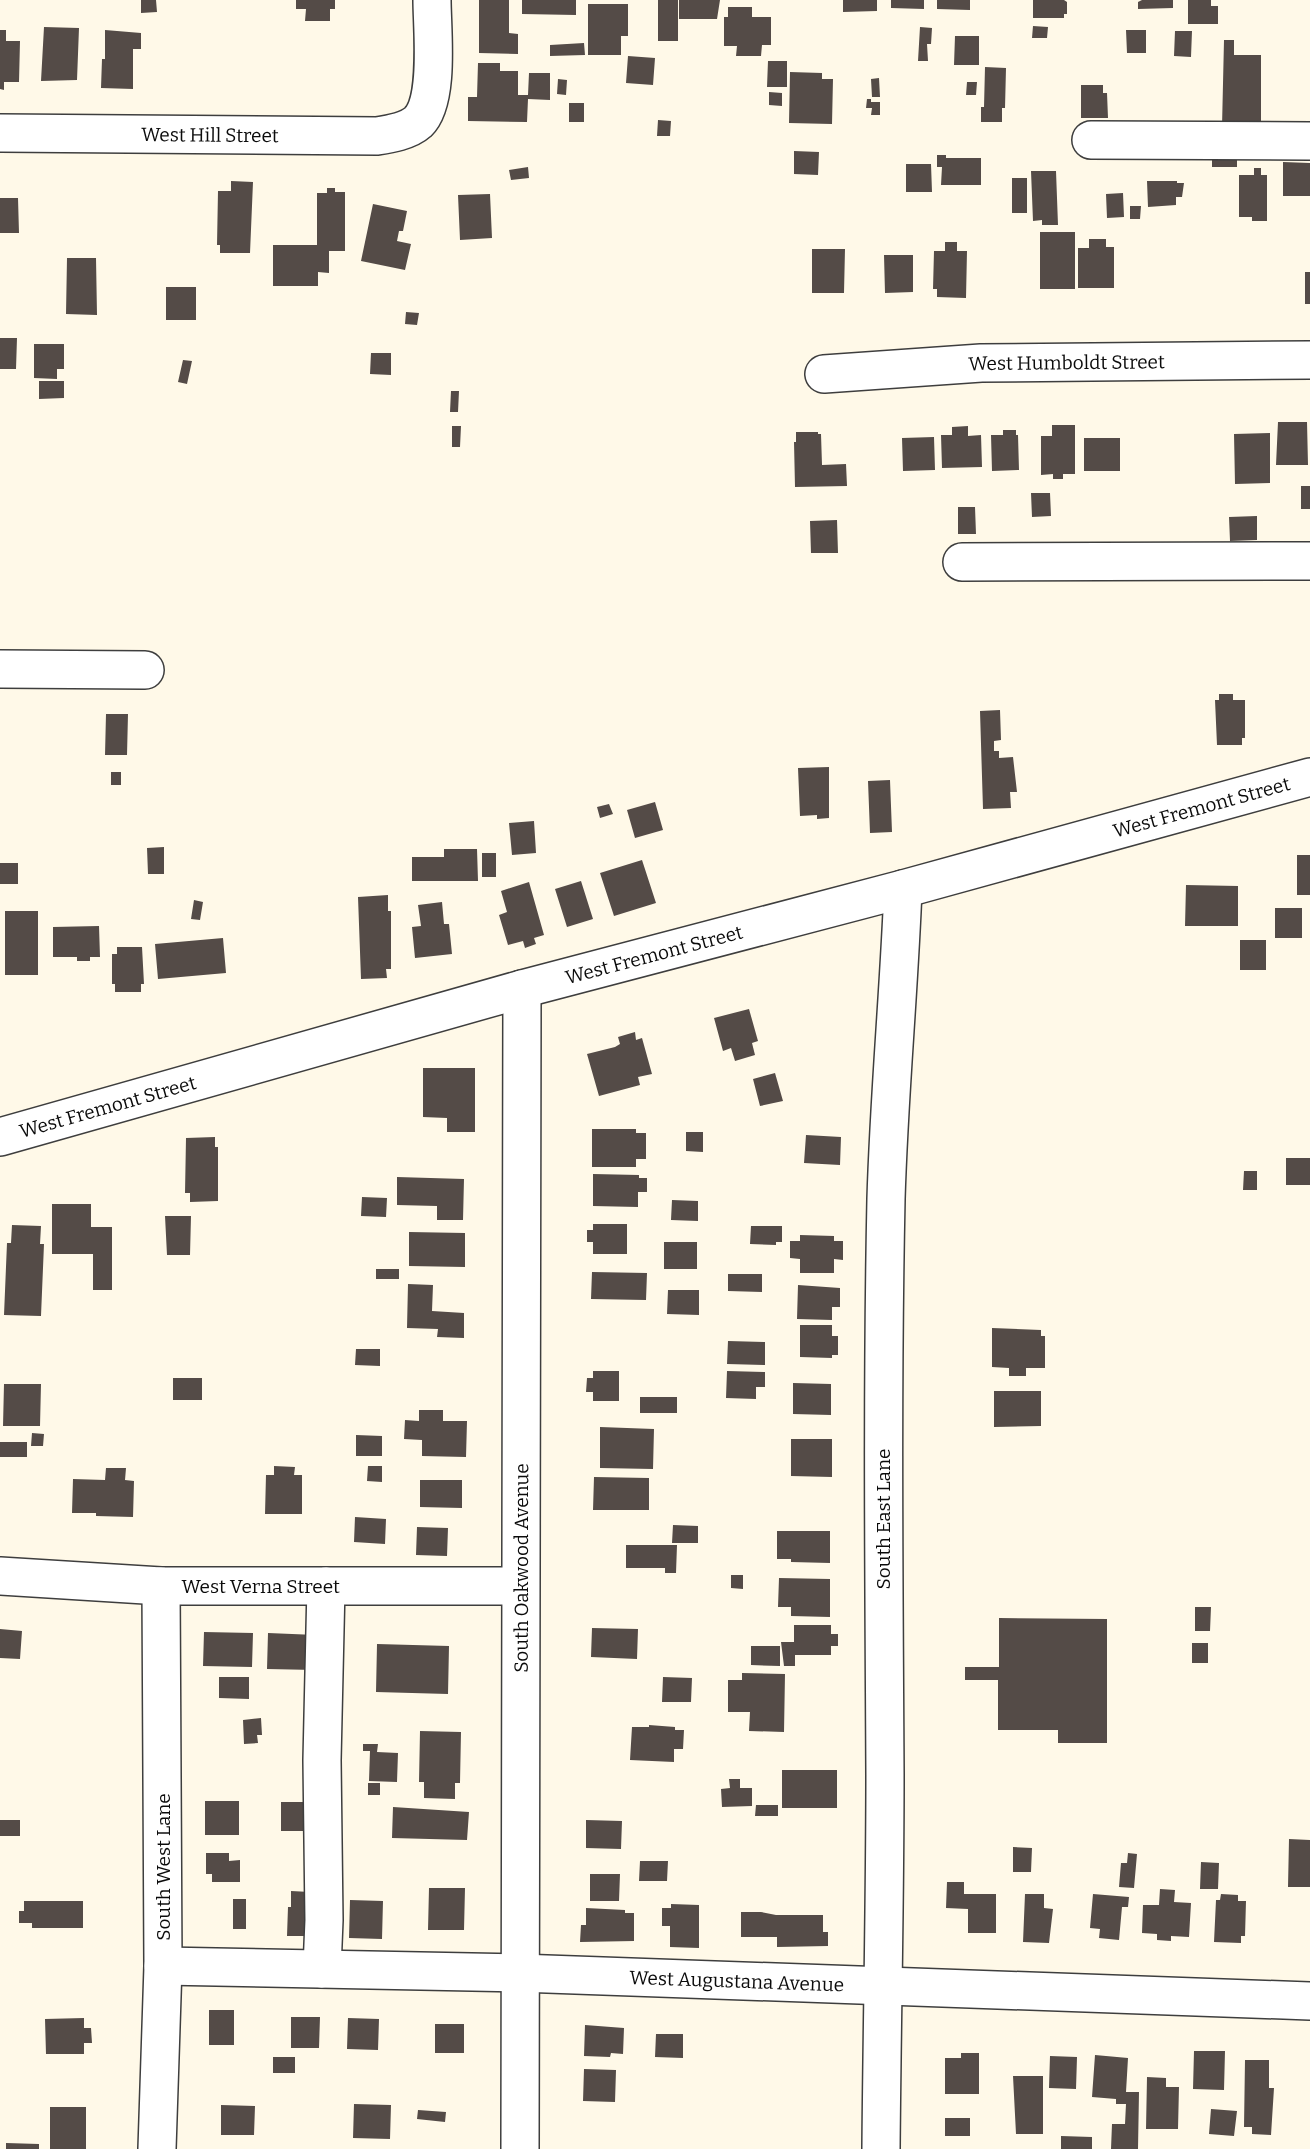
<svg xmlns="http://www.w3.org/2000/svg" width="1310" height="2149" font-family="Bitter,serif">
<rect width="100%" height="100%" fill="#fff9e8"/>
<!-- building -->
<path fill="#544b47" d="M141,0H156L157,12L141,13Z
M296,0H335V9H330V21H305L306,9H296Z
M479,0H509V33L518,34V54L479,53Z
M522,0H576V15L522,14Z
M658,0H678V41H658Z
M679,0H720L717,19H679Z
M843,0H877V11L843,12Z
M891,0H924V9L891,8Z
M937,0H970V10L937,9Z
M1033,0H1064L1067,2V14H1064V18H1033Z
M1142,0H1173V8L1138,9V2Z
M1188,0H1211V6H1218V24H1188Z
M588,4H628V36H621V55H588Z
M728,7H752V17H771V45H762L761,56H736L737,46H724V17H728Z
M1033,26L1048,27L1047,38H1032Z
M44,27L79,28L77,80L41,81Z
M920,27L932,28L931,44H927L928,61H918Z
M0,30H6V41H20L19,82H4V90L0,89Z
M105,30L141,33V49H133V89L101,88L102,59H105Z
M1126,30H1146V53H1127Z
M1175,31H1192L1191,57L1174,56Z
M955,36H979V65H954Z
M1224,40H1234V55H1261V127H1222Z
M584,43L585,55L550,56V45Z
M628,56L655,58L653,85L626,83Z
M768,61H787V87H767Z
M478,63H500V71H518V95H528L529,73H550V100L528,99L527,122L468,121V97H477Z
M985,67L1006,68L1005,108H1002V122H981V107H984Z
M790,72L822,73V79H833L832,124L789,123Z
M879,78L880,97H872L871,79Z
M558,79L567,80L566,95L557,94Z
M967,82H977L976,95H966Z
M1081,85H1103V93H1107L1108,118H1081Z
M769,92L782,93V106L769,105Z
M867,99H871V102H880V115H871L872,108H866Z
M569,103H584V122H569Z
M658,120L671,121L670,136H657Z
M1204,150H1237V167H1212V160H1203Z
M794,151L819,152L818,175L794,174Z
M937,155H946V158H981V185H941L942,167H937Z
M1283,162L1310,163V196H1283Z
M906,164H931L932,192H906Z
M528,167L529,178L511,180L509,170Z
M1254,168H1261V175H1267V221H1252V217H1239V175H1254Z
M1031,171H1056L1058,225H1042V220L1033,221Z
M1012,178H1027V213H1012Z
M231,181L253,182L250,253H220V245H217L218,191H231Z
M1147,181H1177V183H1184L1182,197H1176V205L1148,207Z
M327,188H335V192H345V251H329V273L318,272V286H273V245H317V193H327Z
M1123,193L1124,217L1107,218L1106,194Z
M490,194L492,238L460,240L458,195Z
M0,198H18L19,233H0Z
M373,204L407,211L403,231H399L397,241L411,244L405,270L361,261Z
M1130,206H1141L1140,219H1130Z
M1040,232H1075V289H1040Z
M1089,239H1106V247H1114V288H1078V248H1089Z
M945,242H957V251H967L966,298L937,297V289H933L934,251H945Z
M812,249H845L844,293H812Z
M884,255H913V292L885,293Z
M67,258H96L97,315L66,314Z
M1305,272H1310V304H1305Z
M166,287H196V320H166Z
M406,312L419,313L417,325L405,324Z
M0,338H17L16,369H0Z
M34,344H64V369H57V379L34,378Z
M371,353H391V375L370,374Z
M183,360L192,361L187,384L178,382Z
M39,381H64V398L39,399Z
M451,391H459L458,412H450Z
M1278,422H1307L1308,465H1276Z
M1052,425H1075V474H1063V479H1053V474L1041,475V436H1052Z
M452,426H461L460,447H452Z
M968,426V436L981,435L982,467L942,468L941,435H952V427Z
M1003,430H1016V435H1018L1019,470L992,471L991,435H1003Z
M796,432H818V434H821L822,465L846,464L847,486L795,487L794,442H796Z
M1270,433V483L1235,484L1234,434Z
M934,437L935,470L903,471L902,438Z
M1084,438H1120V471H1084Z
M1301,486H1310V509H1301Z
M1031,493H1050L1051,516L1032,517Z
M958,507H975L976,534H958Z
M1257,516V540L1230,541L1229,517Z
M837,520L838,553H811L810,521Z
M1219,694H1233V700H1245V738H1242V745H1217L1215,700H1219Z
M1000,710L1001,740L994,741V751H999V758L1013,757L1017,792H1010L1011,808L983,809L980,711Z
M106,714H128L127,755H105Z
M829,767V818L817,819V815L800,816L798,768Z
M111,772H121V785H111Z
M890,780L892,832L870,833L868,781Z
M655,802L663,830L635,838L627,810Z
M609,804L613,814L600,818L597,807Z
M534,821L536,853L512,855L509,823Z
M164,847V874H148L147,848Z
M444,849H477L478,881H412V857H444Z
M482,853H496V877H482Z
M1297,855H1310V895H1297Z
M642,860L656,903L614,916L600,873Z
M0,863H18V884H0Z
M581,881L593,919L567,927L555,889Z
M529,882L544,935L534,938L536,944L525,948L523,941L508,945L499,915L507,912L501,891Z
M1186,885L1238,886V926H1185Z
M388,895V911H391V969H386L387,978L361,979L358,897Z
M194,900L203,902L200,920L191,919Z
M442,902L444,924H449L452,954L415,958L412,927L421,926L418,905Z
M1275,908H1302V938H1275Z
M5,911H38V975H5Z
M99,926L100,957H90V961H77V957H53V927Z
M223,938L226,973L158,979L155,944Z
M1240,940H1266V970H1240Z
M117,947H142L144,984H141V992H115V984H112V954H117Z
M749,1009L758,1041L752,1043L755,1055L735,1061L731,1048L723,1051L714,1018Z
M635,1032L636,1040L642,1038L652,1074L638,1077L640,1085L599,1096L587,1054L615,1047L620,1044L618,1037Z
M423,1068H475V1132H447V1118L423,1117Z
M775,1073L783,1101L760,1106L753,1079Z
M592,1129H636V1133H646V1159H636V1167H592Z
M686,1132H703V1152L686,1151Z
M806,1135L841,1137L840,1165L804,1163Z
M215,1137V1147H218V1201L190,1202V1193H185L186,1138Z
M1286,1158H1310V1185H1286Z
M1244,1171H1257V1190H1243Z
M593,1174L639,1175V1178H647V1192H638V1207L593,1206Z
M397,1177L464,1179L463,1220H437V1206L397,1205Z
M362,1197L387,1198L386,1217L361,1216Z
M672,1200L698,1201V1221L671,1220Z
M52,1204H91V1227H112V1290H93V1254H52Z
M165,1216H191L190,1255H167Z
M593,1224H627V1254H593V1242H587V1230H593Z
M12,1225L41,1226L40,1244H44L41,1316L4,1315L7,1243H11Z
M751,1226H782V1242H776V1245L750,1244Z
M409,1232L465,1233V1267L409,1266Z
M800,1235L834,1236V1241H843V1260L834,1259V1273H800V1259L790,1258V1241H800Z
M664,1242H697V1269H664Z
M376,1269H399V1279H376Z
M592,1272L647,1273L646,1300L591,1299Z
M728,1274H762V1292L728,1291Z
M408,1284L433,1285L432,1311L464,1313V1338L437,1337L438,1329L407,1328Z
M798,1285L840,1288V1307H832V1320L797,1319Z
M668,1290H699V1315L667,1314Z
M800,1325H832V1336H838V1355H832V1358L800,1357Z
M992,1328L1041,1330V1336H1045V1368H1026V1376H1009V1368L992,1367Z
M728,1341L765,1342V1365L727,1364Z
M356,1349H380V1366L355,1365Z
M593,1371H619V1401H593V1392H586L587,1378H593Z
M727,1371L765,1372V1387H756V1399L726,1398Z
M173,1378H202V1400H173Z
M793,1383L831,1384V1415L793,1414Z
M4,1384H41L40,1426H3Z
M994,1391H1041V1426L994,1427Z
M640,1397H677V1413H640Z
M419,1410H443V1421H467L466,1457L422,1456V1440L404,1439L405,1420L419,1421Z
M600,1427L654,1429L653,1469L600,1468Z
M32,1433L44,1434L43,1446H31Z
M356,1435L382,1436V1456H356Z
M791,1439H832V1477L791,1476Z
M0,1442H27V1457H0Z
M274,1466L295,1467L294,1475H302V1514H265L266,1475H274Z
M368,1466H382V1482L367,1481Z
M106,1468H126L125,1480L134,1481L133,1517L96,1516V1513H72L73,1479L105,1480Z
M594,1477L649,1478V1510H593Z
M420,1480H462V1508L420,1507Z
M355,1517L386,1519L385,1544L354,1542Z
M673,1525L698,1526V1543H672Z
M417,1527L448,1528L447,1556L416,1555Z
M777,1531H830V1563L791,1562V1559H777Z
M626,1545H677L676,1573H665V1568H626Z
M731,1575H743V1589L731,1588Z
M779,1578L830,1579V1617L791,1616V1607H778Z
M1195,1607H1211L1210,1631H1195Z
M999,1618L1107,1619V1743H1058V1730H998V1680H965V1667H999Z
M794,1625H831V1634H838V1646H831V1655H795V1666H784L781,1642H794Z
M592,1628L638,1629L637,1659L591,1657Z
M0,1629L22,1631L20,1659L0,1658Z
M204,1632L253,1633L252,1667L203,1666Z
M268,1633L316,1635L315,1670L267,1669Z
M1192,1643H1208V1663H1192Z
M377,1644L449,1646L448,1694L376,1692Z
M751,1646H780V1666L751,1665Z
M742,1673L785,1674L784,1732L749,1731L750,1712H728V1680H742Z
M219,1677H249V1699L219,1698Z
M663,1677L692,1678L691,1702H662Z
M261,1718L262,1735H257L258,1743L244,1744L243,1720Z
M649,1725L675,1727V1730H684L683,1749H674V1762L630,1760L632,1727H649Z
M420,1731L461,1732L460,1783H455V1799L424,1798V1782H419Z
M363,1744H378L377,1752L398,1753L397,1782L369,1781L370,1751H363Z
M782,1770H837V1808H782Z
M729,1779H740V1788H752V1806L722,1807L721,1789L730,1788Z
M368,1783H380V1795H368Z
M205,1801H239V1835H205Z
M281,1802H308V1831H281Z
M756,1805H778V1816H755Z
M393,1807L469,1812L467,1840L392,1838Z
M0,1820H20V1836H0Z
M586,1820L622,1821L621,1849L586,1848Z
M1289,1839L1310,1840V1887H1288Z
M1013,1847L1032,1848L1031,1872H1013Z
M206,1853H229V1861L240,1860V1882H212V1874H206Z
M1128,1853L1137,1854L1134,1888L1119,1887L1121,1863H1127Z
M640,1861H668L667,1881H639Z
M1201,1862L1219,1863L1218,1889H1200Z
M590,1874H620L619,1901H590Z
M947,1882H964V1894H996V1933H968V1909L946,1908Z
M429,1888H465L464,1930H428Z
M1160,1889L1175,1890L1174,1902L1191,1903L1189,1937L1171,1936V1941L1157,1940V1934L1142,1933L1143,1905H1159Z
M291,1891L310,1892L313,1936H287L288,1907H291Z
M1025,1894H1044V1908L1053,1909L1049,1943L1023,1942Z
M1093,1894L1129,1897L1128,1907H1122L1119,1940L1099,1938L1100,1929L1090,1928Z
M1221,1894L1238,1895V1901H1246L1245,1936H1241V1943L1214,1942L1216,1900H1220Z
M233,1899H246V1929H233Z
M350,1900L383,1901L382,1939L349,1938Z
M24,1901H83V1928H32V1923H19V1911H24Z
M671,1904L699,1905V1948L670,1947V1926H662V1908H671Z
M586,1908L625,1910V1913H634V1941L580,1942L581,1925H586Z
M741,1912H761L776,1915H823V1932H828V1946L777,1947V1937H741Z
M209,2010H234V2045H209Z
M291,2017H320L319,2048H291Z
M84,2018V2028H91L92,2043H84V2054H46L45,2019Z
M348,2018L379,2019L378,2050L347,2049Z
M435,2024H464V2053H435Z
M585,2025L624,2028L623,2054L611,2053L610,2057L584,2056Z
M656,2034H683V2058L655,2057Z
M1194,2051H1225L1224,2090L1193,2089Z
M961,2053H979V2094H945V2058H961Z
M1095,2055L1128,2058L1126,2092H1139L1138,2149H1111L1112,2124H1125L1126,2104H1116V2099L1092,2097Z
M1050,2056L1077,2057L1076,2089L1049,2088Z
M273,2057H295V2073H273Z
M1245,2060H1269V2088H1274L1271,2135L1252,2134V2127H1244Z
M584,2069L616,2070L615,2102L583,2101Z
M1013,2076H1043V2134H1016Z
M1147,2077L1166,2078V2087H1179L1178,2129H1146Z
M354,2104L391,2105L390,2139L353,2138Z
M221,2105L255,2106L254,2135H221Z
M50,2107H86V2149H50Z
M1211,2109L1237,2111L1234,2136L1209,2134Z
M418,2110L446,2112L445,2122L417,2119Z
M945,2118H970V2136H945Z
M1061,2136L1092,2137V2149H1061Z
M6,2143L39,2144V2149H6Z"/>
<g fill="none" stroke-linecap="round" stroke-linejoin="round">
<!-- minor casing -->
<g stroke="#3e3e3e" stroke-width="40">
<g id="minor">
<path id="s1" d="M0,133L377,136C390,134 408,131 418,122C440,101 432,29 432,0"/>
<path d="M1091,140L1310,141"/>
<path id="s2" d="M824,374L981,363L1310,360"/>
<path d="M962,562L1310,561"/>
<path d="M0,669L145,670"/>
<path id="s3" d="M0,1137L522,989L903,889L1310,777"/>
<path id="s4" d="M0,1576L161,1586H520"/>
<path id="s5" d="M163,1966L519,1973L1310,2001"/>
<path d="M322,1969L324,1920L322,1760L326,1586"/>
<path d="M157,2149L163,1966L161,1586"/>
<path id="s6" d="M520,2149L522,989"/>
<path d="M881,2149C882,2024 885,1900 885,1775C884,1583 882,1391 886,1199C889,1095 899,992 903,889"/>
</g>
</g>
<!-- minor -->
<use href="#minor" stroke="#fff" stroke-width="37"/>
</g>
<g text-anchor="middle" stroke-width="7" stroke-linejoin="round" paint-order="stroke">
<!-- street labels -->
<g font-size="19" fill="#0b0b0b" stroke="#fff">
<text dy="7" stroke="none"><textPath href="#s1" startOffset="210">West Hill Street</textPath></text>
<text dy="7" stroke="none"><textPath href="#s2" startOffset="243">West Humboldt Street</textPath></text>
<text dy="7" stroke="none"><textPath href="#s3" startOffset="1246">West Fremont Street</textPath></text>
<text dy="7" stroke="none"><textPath href="#s3" startOffset="679">West Fremont Street</textPath></text>
<text dy="7" stroke="none"><textPath href="#s3" startOffset="112">West Fremont Street</textPath></text>
<text transform="translate(883 1519) rotate(-90)" y="7">South East Lane</text>
<text dy="7" stroke="none"><textPath href="#s6" startOffset="581">South Oakwood Avenue</textPath></text>
<text dy="7" stroke="none"><textPath href="#s4" startOffset="261">West Verna Street</textPath></text>
<text transform="translate(163 1867) rotate(-90)" y="7">South West Lane</text>
<text dy="7" stroke="none"><textPath href="#s5" startOffset="574">West Augustana Avenue</textPath></text>
</g>
</g>
</svg>
